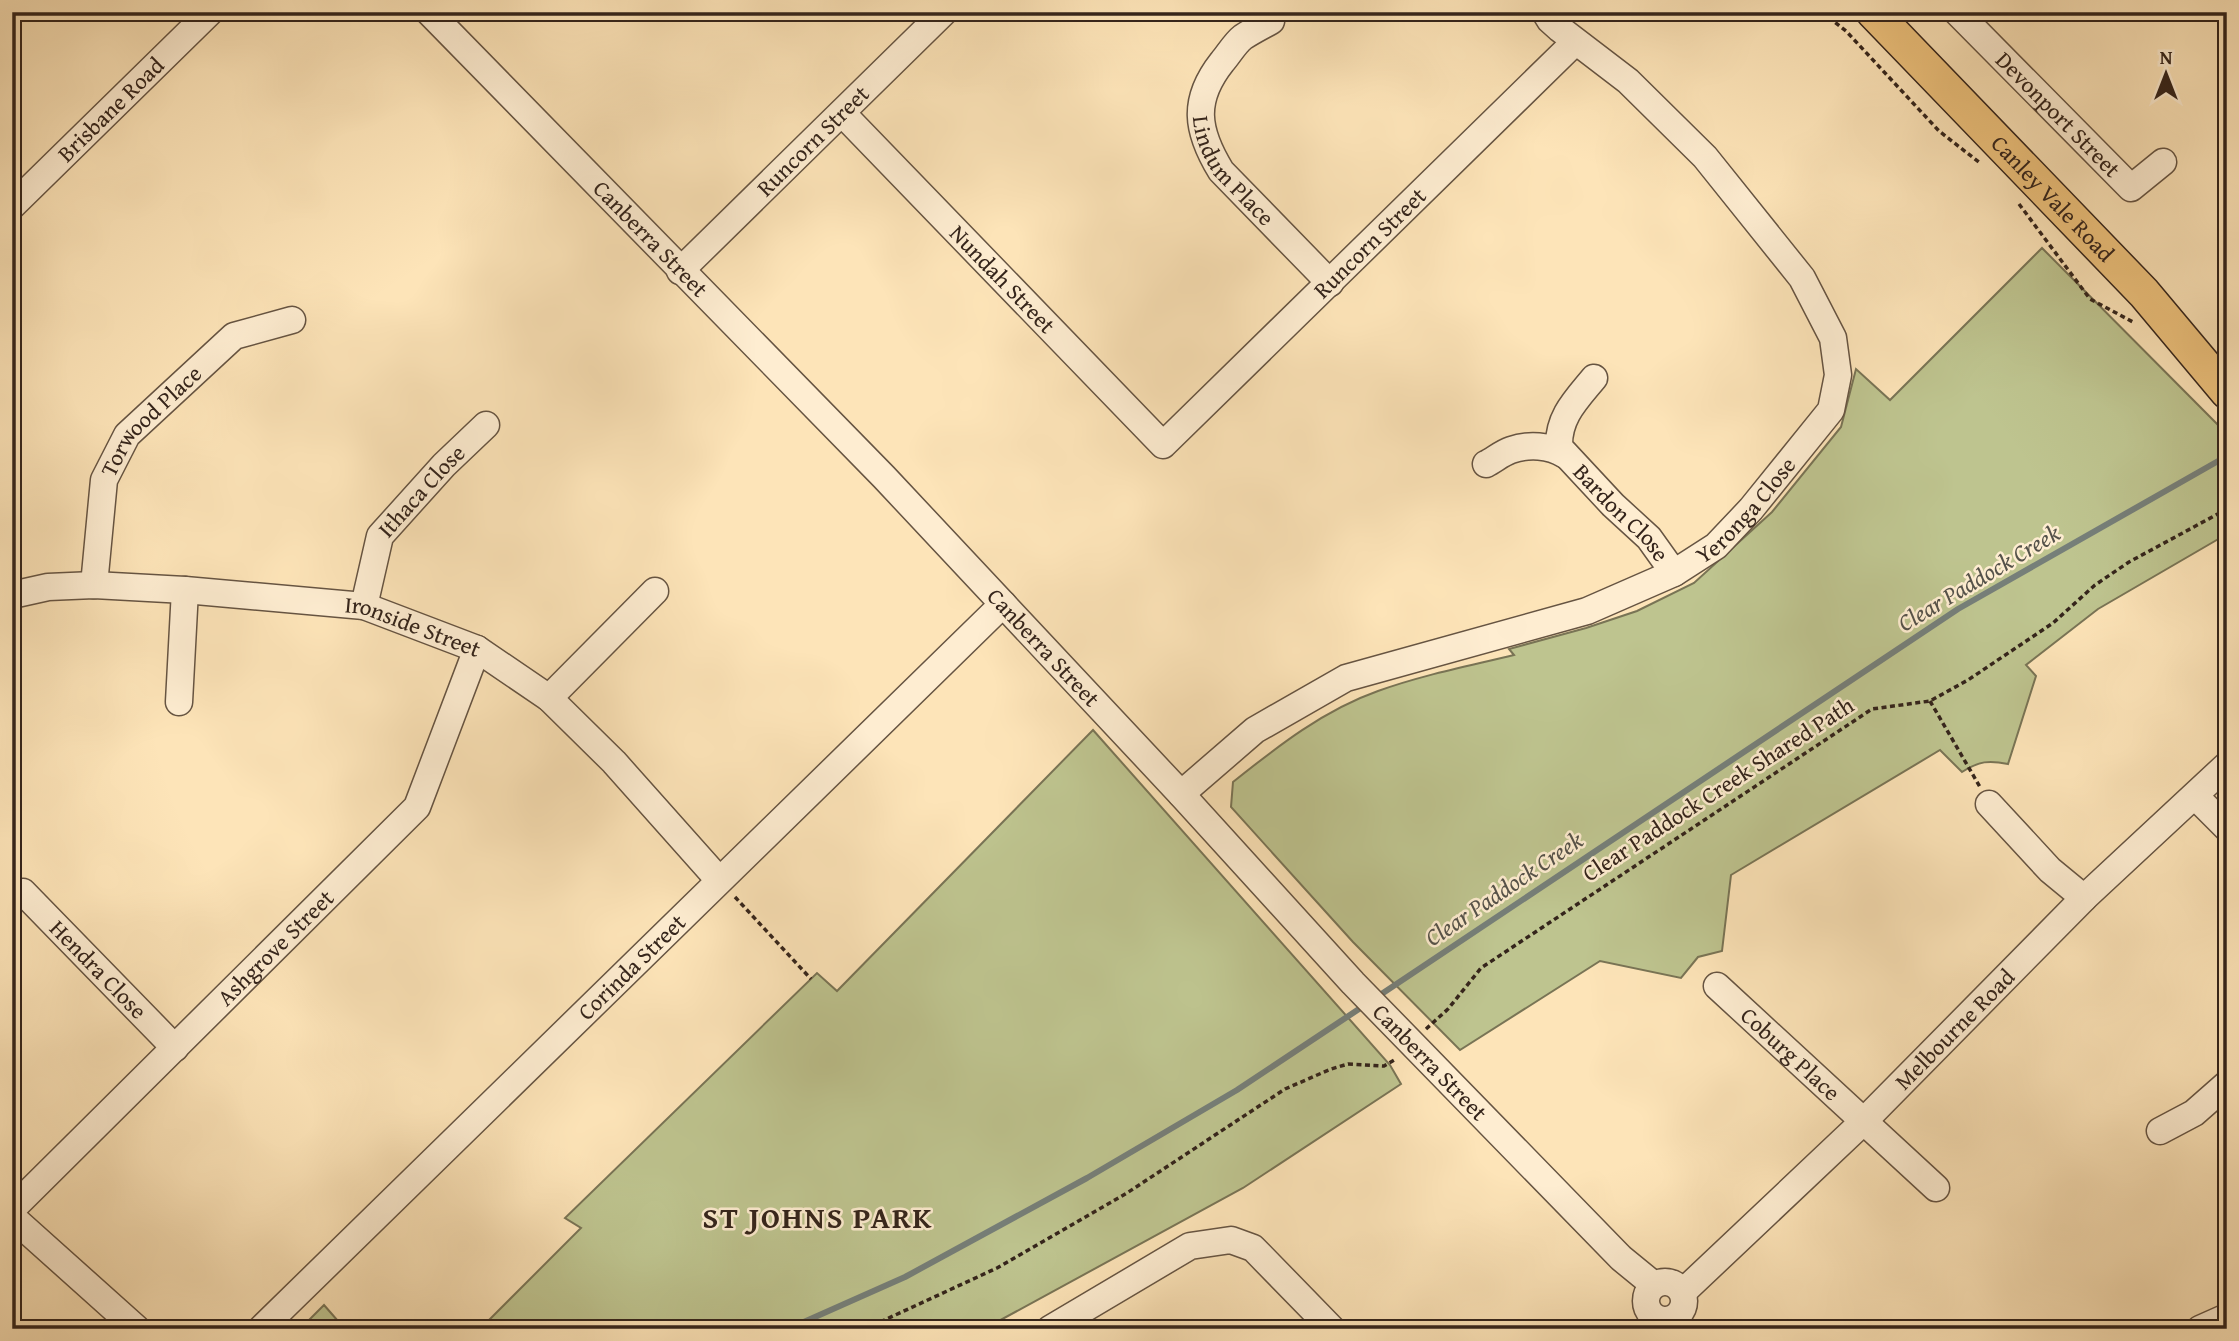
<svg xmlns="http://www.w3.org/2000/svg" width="2239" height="1341" font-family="'Gentium Book Plus',serif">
<rect width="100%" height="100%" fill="#fde4b8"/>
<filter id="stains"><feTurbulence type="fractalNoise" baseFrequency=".00286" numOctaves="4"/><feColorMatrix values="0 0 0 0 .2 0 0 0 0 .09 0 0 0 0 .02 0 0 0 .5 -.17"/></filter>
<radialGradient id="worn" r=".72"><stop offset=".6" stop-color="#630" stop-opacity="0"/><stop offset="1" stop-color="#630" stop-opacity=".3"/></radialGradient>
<!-- green -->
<path fill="#bec48f" stroke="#797455" stroke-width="2" d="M2042,248L2227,434V534L2098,609L2026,665L2036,676L2008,764C1989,760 1979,761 1962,772L1940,750L1731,875L1722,951L1698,957L1681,978L1600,961L1460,1050L1353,942L1231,807L1233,782C1278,746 1324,710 1378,691C1422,675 1469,666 1514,655L1509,649L1586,628L1637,611L1694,583L1772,512L1841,427L1856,369L1890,400Z
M1093,730L1390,1065L1401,1084L1243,1188L984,1329H480L581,1228L565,1218L817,973L837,991Z
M324,1305L345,1329H300Z"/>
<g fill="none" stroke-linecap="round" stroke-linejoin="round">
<!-- stream -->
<path stroke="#767f79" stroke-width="6" d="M1377,997L1958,609L2227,456
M788,1329L905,1277L1087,1178L1237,1090L1365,1005"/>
<!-- minor casing -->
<g stroke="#665442" stroke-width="29">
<g id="minor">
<path id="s1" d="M429,12L884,477L1181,794L1353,983L1621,1258L1654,1285"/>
<path id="s2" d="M1957,12L2131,188L2163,162"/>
<path id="s3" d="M1271,21C1262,26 1252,31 1243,37C1235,43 1229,54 1222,62C1192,100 1196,130 1221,171L1330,283"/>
<path id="s4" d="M842,113L1163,445L1575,42"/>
<path id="s5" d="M12,206L210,12"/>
<path id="s6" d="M680,271L944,12"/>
<path id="s7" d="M1594,378C1576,400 1558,417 1559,447L1613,505L1649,538L1674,573"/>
<path d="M1486,464C1494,460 1502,453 1511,450C1528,444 1550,445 1565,455"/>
<path id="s8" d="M94,585L104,480L127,435L234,336L292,320"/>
<path id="s9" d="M12,595L48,587L94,585L185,590L364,606L477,649L549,698L614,762L719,880"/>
<path id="s10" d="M364,606L380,536L444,465L486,425"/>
<path d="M549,698L655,591"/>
<path d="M179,702L185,590"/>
<path id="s11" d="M1181,794L1255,730L1346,678L1587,611L1674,573L1716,546L1751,509L1831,410L1838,375L1833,338L1802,278L1705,157L1628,81L1560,29L1550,20L1545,12"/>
<path d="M2196,797L2227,828"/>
<path d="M1989,804L2050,870L2084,898"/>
<path id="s12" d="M23,892L175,1048"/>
<path id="s13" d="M1717,986L1936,1188"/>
<path d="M2160,1131L2194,1113L2227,1084"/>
<path id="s14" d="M12,1209L417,807L477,649"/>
<path d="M12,1217L137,1329"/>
<circle cx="1665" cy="1301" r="19"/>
<path id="s15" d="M1683,1292L1865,1120L2084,898L2227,765"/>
<path id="s16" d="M261,1329L1003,604"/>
<path d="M1050,1329L1190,1246L1231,1240L1253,1248L1332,1329"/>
<path d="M2200,1329L2227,1317"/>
</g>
</g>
<!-- major casing -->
<g stroke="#34241b" stroke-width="36">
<g id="major">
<path id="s17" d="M1873,12L2144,293L2227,392"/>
</g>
</g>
<!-- path -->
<path stroke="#34241b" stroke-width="3.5" stroke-dasharray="5 3.5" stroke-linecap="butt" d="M1822,12L1846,31L1939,131L1980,163
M2019,204L2090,299L2133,322
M1930,701L1980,787
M735,897L811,979
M1426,1029L1448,1009L1481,968L1872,709L1930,701L1968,680L2053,623L2095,585L2129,562L2227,509
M865,1329L997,1268L1127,1193L1285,1089L1331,1069L1348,1064L1384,1066L1396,1059"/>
<!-- minor -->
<use href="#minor" stroke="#feedd1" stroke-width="26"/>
<!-- major -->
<use href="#major" stroke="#eec27c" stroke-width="33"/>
</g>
<g text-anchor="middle" stroke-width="5" stroke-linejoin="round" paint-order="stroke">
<!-- street labels -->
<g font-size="23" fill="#34241b" stroke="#feedd1">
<text dy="8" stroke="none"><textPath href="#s5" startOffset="138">Brisbane Road</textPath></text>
<text dy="8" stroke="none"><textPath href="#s2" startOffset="144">Devonport Street</textPath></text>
<text dy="8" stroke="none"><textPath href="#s6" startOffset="186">Runcorn Street</textPath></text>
<text dy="8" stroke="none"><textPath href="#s3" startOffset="189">Lindum Place</textPath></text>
<text dy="8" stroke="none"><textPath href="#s17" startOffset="259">Canley Vale Road</textPath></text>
<text dy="8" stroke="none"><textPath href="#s1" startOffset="317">Canberra Street</textPath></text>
<text dy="8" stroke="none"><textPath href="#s4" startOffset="751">Runcorn Street</textPath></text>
<text dy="8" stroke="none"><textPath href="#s4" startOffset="231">Nundah Street</textPath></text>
<text dy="8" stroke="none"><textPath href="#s8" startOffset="182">Torwood Place</textPath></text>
<text dy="8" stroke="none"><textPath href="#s10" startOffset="133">Ithaca Close</textPath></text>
<text dy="8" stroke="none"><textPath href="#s11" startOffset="644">Yeronga Close</textPath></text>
<text dy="8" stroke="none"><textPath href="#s7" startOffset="170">Bardon Close</textPath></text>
<text dy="8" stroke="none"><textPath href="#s9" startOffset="406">Ironside Street</textPath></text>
<text dy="8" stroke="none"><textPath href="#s1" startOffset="884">Canberra Street</textPath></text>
<text transform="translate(1718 789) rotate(-33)" y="8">Clear Paddock Creek Shared Path</text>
<text dy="8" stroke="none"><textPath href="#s14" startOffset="371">Ashgrove Street</textPath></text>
<text dy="8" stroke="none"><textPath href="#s16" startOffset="518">Corinda Street</textPath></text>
<text dy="8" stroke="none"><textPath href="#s12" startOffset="108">Hendra Close</textPath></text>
<text dy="8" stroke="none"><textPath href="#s15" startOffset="378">Melbourne Road</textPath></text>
<text dy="8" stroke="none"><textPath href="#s13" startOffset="100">Coburg Place</textPath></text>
<text dy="8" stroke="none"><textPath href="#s1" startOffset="1451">Canberra Street</textPath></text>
</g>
<!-- water labels -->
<g font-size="24" font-style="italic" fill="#55524a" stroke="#feedd1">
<text transform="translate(1979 578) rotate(-31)" y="8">Clear Paddock Creek</text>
<text transform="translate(1504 889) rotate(-34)" y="8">Clear Paddock Creek</text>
</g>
<!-- district labels -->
<g font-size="30" font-weight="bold" letter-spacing="2" fill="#34241b" stroke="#feedd1">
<text x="818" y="1228">ST JOHNS PARK</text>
</g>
</g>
<!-- margin -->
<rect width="2239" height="1341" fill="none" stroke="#fde4b8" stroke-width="42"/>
<rect x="14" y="14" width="2211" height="1313" fill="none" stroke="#34241b" stroke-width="3.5"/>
<rect x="21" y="21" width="2197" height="1299" fill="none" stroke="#34241b" stroke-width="2"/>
<!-- north arrow -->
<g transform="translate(2166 74)" stroke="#feedd1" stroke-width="5" paint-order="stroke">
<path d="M0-5L12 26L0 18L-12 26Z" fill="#34241b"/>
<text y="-10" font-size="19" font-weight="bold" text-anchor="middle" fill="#34241b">N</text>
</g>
<rect width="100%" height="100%" filter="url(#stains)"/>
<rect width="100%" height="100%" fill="url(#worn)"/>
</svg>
